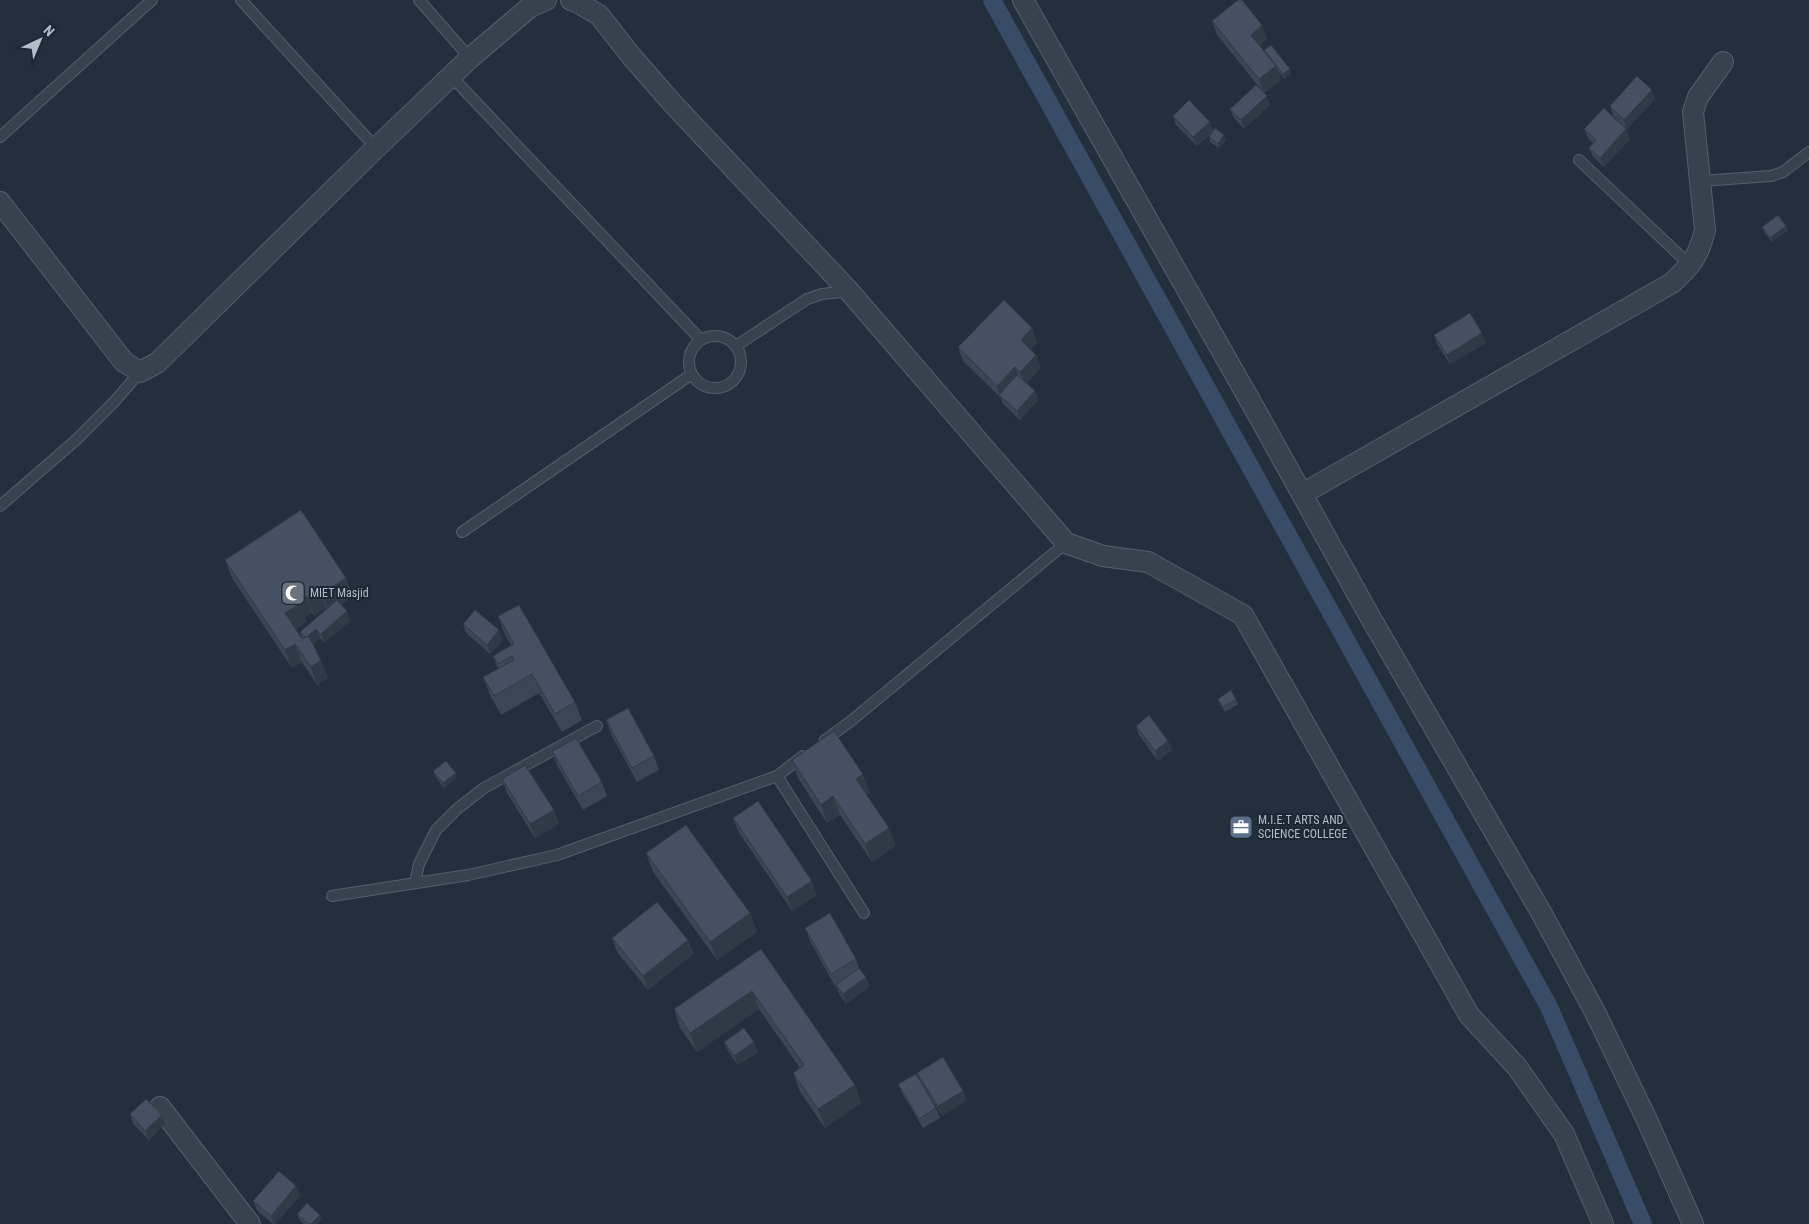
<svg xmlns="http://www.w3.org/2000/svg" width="1809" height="1224" font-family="'Roboto Condensed',sans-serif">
<rect width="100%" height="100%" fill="#242f3e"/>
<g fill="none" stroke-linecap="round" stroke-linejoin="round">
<!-- canal -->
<path stroke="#394c67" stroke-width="18" d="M992,0L1549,1007L1643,1224"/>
<!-- service casing -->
<g stroke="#565f6c" stroke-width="12">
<path id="service" d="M241,0L376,148
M419,0L470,58
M451,76L701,340
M0,137L152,0
M1579,160L1691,266
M1700,181L1771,176L1783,172L1809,152
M689 362a26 26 0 1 1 52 0a26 26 0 1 1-52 0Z
M736,346L807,299L822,294L849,291
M0,506L76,440L115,401L140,372
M462,532L692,374
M825,740L851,721L1066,543
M777,776L864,913
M415,883L419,864L436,830L457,809L484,788L597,726
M332,896L468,875L557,855L777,776L803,756"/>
</g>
<!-- minor casing -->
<g stroke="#565f6c" stroke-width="22">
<path id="minor" d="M571,0L575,1L599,15L632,57L674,105L849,291L1066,543L1103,556L1148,562L1243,615L1469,1015L1517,1067L1564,1134L1603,1224
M1023,0L1257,413L1369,615L1542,914L1595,1012L1646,1118L1693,1224
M0,202L124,362L140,372L157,363L376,148L470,58L530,7L546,0
M1302,494L1672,283C1692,264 1698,258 1705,230L1693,112L1698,97L1723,62
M160,1107L250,1224"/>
</g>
<!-- service -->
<use href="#service" stroke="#38414e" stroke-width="10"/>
<!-- minor -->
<use href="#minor" stroke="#38414e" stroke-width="20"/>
</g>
<!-- wall -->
<path fill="#3b4654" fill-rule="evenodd" d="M1212,21L1267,39L1260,45L1265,52L1264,50L1290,69L1291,74L1284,79L1278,70L1281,80L1264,93L1217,35Z
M1655,99L1627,129L1613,116L1610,106Z
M1270,105L1244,129L1234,118L1230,109Z
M1173,116L1210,122L1213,131L1224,135L1226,140L1219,148L1210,142L1209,137L1213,132L1197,146L1176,125Z
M1584,129H1626L1630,139L1604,167L1593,157L1589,148L1593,143L1588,138Z
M1786,226L1788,230L1772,242L1764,232L1762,227Z
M1434,335L1486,343L1450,364L1437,344Z
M1037,342L1031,349L1036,355L1041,368L1027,383L1035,391L1038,400L1020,420L1003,404L1001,398L963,361L958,347Z
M225,560L353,596L341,604L347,611L350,621L324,643L320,638L313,644L317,651L328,678L317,685L302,662L292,668L232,578ZM326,608L327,609L300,632L302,639L296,629L306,622L305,617L312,613L314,616Z
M498,616L575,702L582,720L562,732L539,693L501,715L490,695L483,677L498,669L493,656L511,645L505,635Z
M463,624L503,640L490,654L466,633Z
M1218,699L1236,700L1238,704L1225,712L1219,703Z
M606,720L654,756L659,770L637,782L611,734Z
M1136,726L1168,741L1172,750L1158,761L1139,735Z
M552,751L602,782L607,796L583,810L557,765Z
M792,760L870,792L866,795L889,828L896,846L872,862L840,815L827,823L798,778Z
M433,771L457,777L444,788L435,776Z
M502,779L559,824L535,838L507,793Z
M733,818L817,895L792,911L738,831Z
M646,853L750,913L757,932L717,960L653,872Z
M805,928L856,959L859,968L870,986L846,1004L839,994L837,987L836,988L810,941Z
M612,938L688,940L693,954L648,990L617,952Z
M761,949L855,1085L861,1103L825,1128L800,1092L793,1073L800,1068L759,1009L697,1052L680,1028L674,1009Z
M724,1042L758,1052L738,1065L728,1051Z
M917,1073L963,1091L967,1100L942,1116L921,1082Z
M898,1084L936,1108L940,1118L923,1128L902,1093Z
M130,1114L162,1115L165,1124L149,1140L133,1124Z
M296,1186L300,1196L275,1224H273L257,1210L253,1201Z
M297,1214L322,1219L317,1224H304L299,1219Z"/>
<!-- shaded-wall -->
<path fill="#303945" d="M1262,25L1267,39L1256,48L1251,35Z
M1276,66L1281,80L1264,93L1259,79Z
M1290,69L1291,74L1284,79L1283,74Z
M1652,90L1655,99L1627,129L1624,120Z
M1267,96L1270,105L1244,129L1241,120Z
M1210,122L1213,131L1197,146L1193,137Z
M1626,129L1630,139L1604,167L1600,158Z
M1224,135L1226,140L1219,148L1218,144Z
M1786,226L1788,230L1772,242L1770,238Z
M1032,328L1037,342L1026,354L1021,340Z
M1482,333L1486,343L1450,364L1447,355Z
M1036,355L1041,368L1025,385L1020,372Z
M1015,367L1020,381L1000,395L997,386Z
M1035,391L1038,400L1020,420L1017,411Z
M346,578L353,596L329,612L322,594Z
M320,590L326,608L314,616L307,598Z
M305,595L312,613L305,617L306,622L292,632L285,613L297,600Z
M347,611L350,621L324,643L321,634Z
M316,629L320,638L309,647L305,638Z
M499,630L503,640L490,654L487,645Z
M295,644L302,662L292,668L285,650Z
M321,660L328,678L317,685L311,667Z
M1168,741L1172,750L1158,761L1155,751Z
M456,773L457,777L444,788L443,783Z
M863,774L870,792L862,798L856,779Z
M833,796L840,815L827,823L821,805Z
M554,810L559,824L535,838L530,824Z
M889,828L896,846L872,862L865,844Z
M812,881L817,895L792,911L787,897Z
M750,913L757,932L717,960L710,942Z
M688,940L693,954L648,990L643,976Z
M866,977L870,986L846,1004L843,994Z
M752,991L759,1009L697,1052L690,1033Z
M754,1042L758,1052L738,1065L734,1056Z
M855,1085L861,1103L825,1128L818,1109Z
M963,1091L967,1100L942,1116L938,1106Z
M162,1115L165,1124L149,1140L145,1131Z
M296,1186L300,1196L275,1224H274L271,1216Z
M320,1215L322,1219L317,1224H311Z"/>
<!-- building -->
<path fill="#455162" stroke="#303945" d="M1238,0H1242L1262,25L1251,35L1276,66L1259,79L1212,21Z
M1271,45L1290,69L1283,74L1264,50Z
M1637,76L1652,90L1624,120L1610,106Z
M1256,85L1267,96L1241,120L1230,109Z
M1189,100L1210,122L1193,137L1173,116Z
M1604,108L1626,129L1600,158L1589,148L1596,140L1584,129Z
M1215,128L1224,135L1218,144L1209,137Z
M1778,215L1786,226L1770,238L1762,227Z
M1004,300L1032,328L1021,340L1036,355L1020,372L1015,367L997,386L958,347Z
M1470,313L1482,333L1447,355L1434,335Z
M1017,375L1035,391L1017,411L999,395Z
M301,510L346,578L322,594L320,590L307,598L305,595L297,600L300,604L285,613L302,639L308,636L317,651L316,652L321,660L311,667L295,644L285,650L225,560Z
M337,600L347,611L321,634L316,629L308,636L305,637L300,632Z
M519,605L575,702L555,714L532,674L494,696L483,677L514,660L512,656L498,664L493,656L514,644L498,616Z
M475,610L499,630L487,645L463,624Z
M1231,690L1236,700L1223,707L1218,699Z
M628,708L654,756L632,768L606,720Z
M1149,715L1168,741L1155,751L1136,726Z
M834,731L863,774L856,779L889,828L865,844L833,796L821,805L792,760Z
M576,738L602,782L578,796L552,751Z
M446,761L456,773L443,783L433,771Z
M525,765L554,810L530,824L502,779Z
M758,801L812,881L787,897L733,818Z
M686,825L750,913L710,942L646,853Z
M657,902L688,940L643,976L612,938Z
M830,913L856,959L831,974L805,928Z
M761,949L855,1085L818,1109L793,1073L804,1065L752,991L690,1033L674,1009Z
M859,968L866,977L843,994L836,985Z
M744,1028L754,1042L734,1056L724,1042Z
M943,1057L963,1091L938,1106L917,1073Z
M916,1074L936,1108L919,1119L898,1084Z
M146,1099L162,1115L145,1131L130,1114Z
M279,1171L296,1186L271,1216L253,1201Z
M307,1203L320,1215L311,1224H308L297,1214Z"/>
<!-- icons -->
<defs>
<g id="mosque-square" transform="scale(1.25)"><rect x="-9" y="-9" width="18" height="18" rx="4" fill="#6b7280" stroke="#1d2633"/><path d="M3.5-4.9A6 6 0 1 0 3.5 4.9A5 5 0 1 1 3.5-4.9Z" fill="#fff"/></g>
<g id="office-square" transform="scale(1.25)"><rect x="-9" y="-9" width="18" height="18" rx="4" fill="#5c6f8a" stroke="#1d2633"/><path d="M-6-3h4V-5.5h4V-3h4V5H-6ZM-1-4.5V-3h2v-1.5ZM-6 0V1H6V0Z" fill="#fff"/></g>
</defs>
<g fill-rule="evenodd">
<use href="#mosque-square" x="293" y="593"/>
<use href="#office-square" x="1241" y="827"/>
</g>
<g text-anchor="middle" stroke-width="4" stroke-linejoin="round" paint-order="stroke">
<!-- poi labels -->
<g font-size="12" fill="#b4bcc9" stroke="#1d2633" text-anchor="start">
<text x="310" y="597">MIET Masjid</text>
<text x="1258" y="824">M.I.E.T ARTS AND<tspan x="1258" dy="14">SCIENCE COLLEGE</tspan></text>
</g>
</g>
<!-- north arrow -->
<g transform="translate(40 40) rotate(44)" stroke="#1d2633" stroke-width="4" paint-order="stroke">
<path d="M0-4L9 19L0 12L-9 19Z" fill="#b4bcc9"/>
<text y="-8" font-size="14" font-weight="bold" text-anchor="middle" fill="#b4bcc9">N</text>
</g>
</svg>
